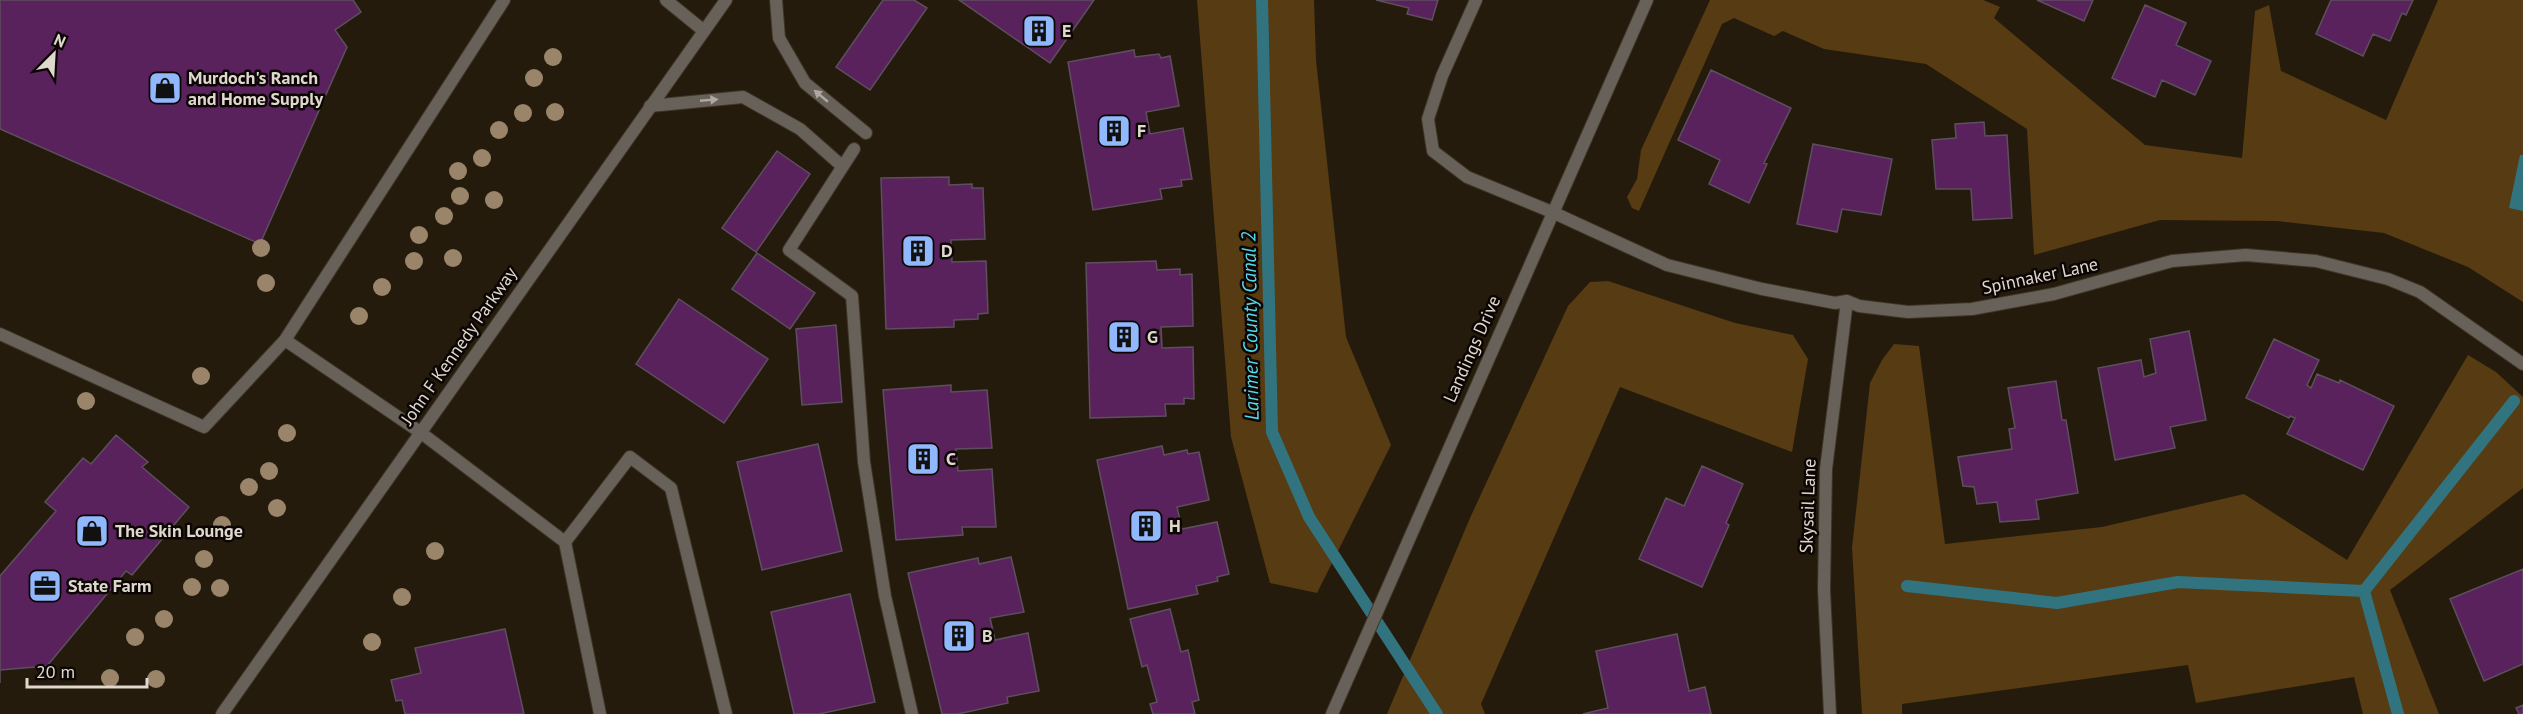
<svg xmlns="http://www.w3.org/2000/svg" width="2523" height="714" font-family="'PT Sans',sans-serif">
<rect width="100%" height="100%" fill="#251b0c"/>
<!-- green -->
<path fill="#573b12" d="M1197,0H1314L1316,60L1346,337L1391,445L1317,593L1270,583L1231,437Z
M1710,0H1983L2000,7L1994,18L2145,145L2242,158L2255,11L2269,5L2281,71L2386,120L2438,0H2523V302L2468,267L2384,233L2277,221L2160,220L2034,255L2027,129L1926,64L1824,49L1783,31L1774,36L1734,18L1722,24L1639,211L1632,208L1627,197L1637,179L1641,150Z
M1608,281L1735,323L1793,335L1808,359L1792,452L1620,387L1481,704L1485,714H1387L1470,518L1568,306L1590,282Z
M1894,344L1919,346L1945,544L2102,527L2244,494L2347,560L2468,355L2496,372L2523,397V488L2390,590L2439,714H2363L2354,677L2196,703L2188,665L1902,704V714H1862L1852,548L1870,383L1882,360Z"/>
<!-- water -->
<path fill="#31747f" d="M2520,155H2523V211L2509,208Z"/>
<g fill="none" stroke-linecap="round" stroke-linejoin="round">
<!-- stream -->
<path stroke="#31747f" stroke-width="12" d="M1262,0L1272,432L1309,517L1437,714
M1907,586L2057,603L2178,582L2364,591
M2398,714L2364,591L2514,401"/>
</g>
<!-- building -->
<path fill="#59225d" stroke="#5d4f5e" stroke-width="1.5" d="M0,0H353L361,12L335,30L347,47L260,244L0,129Z
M883,0H914L927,8L870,90L836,67Z
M959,0H1094L1050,63Z
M1376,0H1438L1432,20L1407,14L1409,8Z
M2037,0H2093L2084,21Z
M2331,0H2413L2406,15L2402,13L2390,41L2373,34L2363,56L2316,34Z
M2145,5L2186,23L2176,45L2211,61L2195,95L2162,80L2155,97L2112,78Z
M1134,50L1135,57L1159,54L1161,58L1170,56L1179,106L1146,112L1150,134L1183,128L1192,179L1181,180L1182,186L1160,189L1162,199L1093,210L1068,62Z
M1711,70L1791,108L1764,163L1767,164L1749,203L1709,184L1720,160L1678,140Z
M1984,122L1985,136L2007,135L2012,218L1973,220L1971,189H1936L1932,140L1956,138L1955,124Z
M1813,144L1892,159L1881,215L1842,209L1837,232L1797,224Z
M777,151L810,174L756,252L722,228Z
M949,177V185L972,184V188H983L985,239L951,240L952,262L986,261L988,313L978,314V319L954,320V327L886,329L881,178Z
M757,253L815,293L790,329L732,289Z
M1156,261L1157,270L1180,269V275L1192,274L1193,326L1161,327L1162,348L1193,347L1194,399L1184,398V404H1165L1166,416L1090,418L1086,263Z
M679,299L768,359L724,423L636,364Z
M836,325L842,402L802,405L796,329Z
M2189,331L2206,420L2170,427L2175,448L2115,460L2098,368L2141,360L2144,377L2156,373L2150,339Z
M2274,339L2319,360L2307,385L2311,388L2317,374L2339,383L2340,380L2394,406L2363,470L2287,434L2295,418L2290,416L2289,418L2246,398Z
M2056,381L2062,420H2066L2078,493L2036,500L2039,519L2000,522L1997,502L1977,504L1974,487L1963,486L1958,457L2012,449L2009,429L2015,428L2008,388Z
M951,385V392L987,390L992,448L956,449L958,471L992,469L996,527H962L963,535L896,540L883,390Z
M116,435L148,462L142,467L189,507L132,575L126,571L47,666L0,670V683V576L56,511L45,502L83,458L91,464Z
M818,444L842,551L762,570L737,462Z
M1162,446L1164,455L1187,450L1188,454L1199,452L1209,500L1177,507L1182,529L1217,522L1229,574L1217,577L1218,581L1196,586L1198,594L1128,609L1097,460Z
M1702,466L1743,484L1726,523L1729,525L1702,587L1639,559L1666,498L1684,506Z
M1011,557L1024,612L990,618L995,640L1028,633L1039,691L1007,697L1008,703L958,714H942L908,573L978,558L979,564Z
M2523,569V664L2484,681L2450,599Z
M850,594L875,702L819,714H794L771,612Z
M1170,609L1181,652L1188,650L1199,700L1192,702L1195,714H1153L1150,704L1157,702L1147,665L1142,667L1130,619Z
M505,629L524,714H405L402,700L396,701L391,680L421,673L415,648Z
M1677,634L1689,691L1705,687L1711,714H1583L1608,708L1596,651Z
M2523,705V714H2519L2516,708Z"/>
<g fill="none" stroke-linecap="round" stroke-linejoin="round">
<!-- service casing -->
<g stroke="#3f3527" stroke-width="14">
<path id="service" d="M504,0L285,340L420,432L565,542L600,714
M666,0L704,31
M776,0L779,38L805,83L866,133
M1476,0L1442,76L1428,119L1433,151L1467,177L1552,212
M650,106L743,97L800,129L842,166
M854,149L789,250L852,296L864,462L885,596L912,714
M0,334L204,427L285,340
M565,542L630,457L671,488L726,714"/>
</g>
<!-- minor casing -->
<g stroke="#3f3527" stroke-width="14">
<path id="minor" d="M1552,212L1667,265L1762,289L1835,303L1847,301L1859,306L1908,312L1972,309L2054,294L2172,261L2246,255L2316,261L2388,279L2420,292L2523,364
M1332,714L1647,0
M1830,714L1824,590L1826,469L1847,301"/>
</g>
<!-- tertiary casing -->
<g stroke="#3f3527" stroke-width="14">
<path id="tertiary" d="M222,714L726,0"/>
</g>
<!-- service -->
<use href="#service" stroke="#67615a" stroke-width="12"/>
<!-- minor -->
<use href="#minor" stroke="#67615a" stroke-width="12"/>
<!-- tertiary -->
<use href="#tertiary" stroke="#67615a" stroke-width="12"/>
</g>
<!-- trees -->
<g fill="#9a856a">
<circle cx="553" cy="57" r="9"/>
<circle cx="534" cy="78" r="9"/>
<circle cx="555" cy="112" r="9"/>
<circle cx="523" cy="113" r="9"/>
<circle cx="499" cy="130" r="9"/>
<circle cx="482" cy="158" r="9"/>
<circle cx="458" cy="171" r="9"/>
<circle cx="460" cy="196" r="9"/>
<circle cx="494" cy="200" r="9"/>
<circle cx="444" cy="216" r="9"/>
<circle cx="419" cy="235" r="9"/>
<circle cx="261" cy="248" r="9"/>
<circle cx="453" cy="258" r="9"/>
<circle cx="414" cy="261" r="9"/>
<circle cx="266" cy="283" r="9"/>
<circle cx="382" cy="287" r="9"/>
<circle cx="359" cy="316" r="9"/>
<circle cx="201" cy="376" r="9"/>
<circle cx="86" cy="401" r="9"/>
<circle cx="287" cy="433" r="9"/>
<circle cx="269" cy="471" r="9"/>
<circle cx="249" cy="487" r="9"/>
<circle cx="277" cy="508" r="9"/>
<circle cx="222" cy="525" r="9"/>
<circle cx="435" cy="551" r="9"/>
<circle cx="204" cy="559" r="9"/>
<circle cx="192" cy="587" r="9"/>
<circle cx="220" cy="588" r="9"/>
<circle cx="402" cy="597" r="9"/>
<circle cx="164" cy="619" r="9"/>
<circle cx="135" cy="637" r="9"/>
<circle cx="372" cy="642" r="9"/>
<circle cx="110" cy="678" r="9"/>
<circle cx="156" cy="679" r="9"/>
</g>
<!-- one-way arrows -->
<defs><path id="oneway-solid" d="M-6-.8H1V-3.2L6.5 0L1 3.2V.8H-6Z" transform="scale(1.5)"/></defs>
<g fill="#b0a8a0">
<use href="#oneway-solid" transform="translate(821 96) rotate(-140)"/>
<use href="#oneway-solid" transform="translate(709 100) rotate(-5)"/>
</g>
<!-- icons -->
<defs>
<g id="building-square" transform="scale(1.725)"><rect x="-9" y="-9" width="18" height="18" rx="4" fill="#91b8fd" stroke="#0b0603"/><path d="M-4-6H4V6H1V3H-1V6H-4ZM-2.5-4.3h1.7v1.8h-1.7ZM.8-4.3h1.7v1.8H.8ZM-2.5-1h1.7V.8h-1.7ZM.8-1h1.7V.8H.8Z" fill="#111"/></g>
<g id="shop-square" transform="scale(1.725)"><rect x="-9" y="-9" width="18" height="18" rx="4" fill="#91b8fd" stroke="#0b0603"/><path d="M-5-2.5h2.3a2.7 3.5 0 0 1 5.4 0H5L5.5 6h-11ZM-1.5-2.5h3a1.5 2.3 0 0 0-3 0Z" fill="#111"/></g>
<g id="office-square" transform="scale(1.725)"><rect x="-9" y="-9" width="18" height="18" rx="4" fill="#91b8fd" stroke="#0b0603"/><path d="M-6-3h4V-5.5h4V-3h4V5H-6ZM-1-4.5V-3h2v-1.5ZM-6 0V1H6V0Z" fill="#111"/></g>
</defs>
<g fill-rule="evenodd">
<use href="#building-square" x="1039" y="31"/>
<use href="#shop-square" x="165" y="88"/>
<use href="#building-square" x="1114" y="131"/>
<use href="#building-square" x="918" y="251"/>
<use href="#building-square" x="1124" y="337"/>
<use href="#building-square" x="923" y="459"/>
<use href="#building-square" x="1146" y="526"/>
<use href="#shop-square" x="92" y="531"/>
<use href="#office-square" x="45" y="586"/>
<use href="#building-square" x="959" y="636"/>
</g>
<g text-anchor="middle" stroke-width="5" stroke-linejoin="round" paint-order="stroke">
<!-- poi labels -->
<g font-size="18" font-weight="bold" fill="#e0d8cf" stroke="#0b0603" text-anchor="start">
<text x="1062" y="37">E</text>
<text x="188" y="84">Murdoch's Ranch<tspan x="188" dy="21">and Home Supply</tspan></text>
<text x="1137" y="137">F</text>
<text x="941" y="257">D</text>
<text x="1147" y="343">G</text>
<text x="946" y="465">C</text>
<text x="1169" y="532">H</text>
<text x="115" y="537">The Skin Lounge</text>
<text x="68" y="592">State Farm</text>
<text x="982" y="642">B</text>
</g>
<!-- street labels -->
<g font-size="18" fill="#e0d8cf" stroke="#0b0603">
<text transform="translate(2040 276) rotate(-12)" y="6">Spinnaker Lane</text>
<text transform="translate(459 346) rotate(-55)" y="6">John F Kennedy Parkway</text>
<text transform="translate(1472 349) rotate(-66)" y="6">Landings Drive</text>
<text transform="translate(1808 506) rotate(-88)" y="6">Skysail Lane</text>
</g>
<!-- water labels -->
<g font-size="20" font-style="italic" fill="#56d9ec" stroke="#0b0603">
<text transform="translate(1250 326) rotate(-91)" y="7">Larimer County Canal 2</text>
</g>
</g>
<!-- north arrow -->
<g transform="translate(54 54) rotate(24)" stroke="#0b0603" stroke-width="4.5" paint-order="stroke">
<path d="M0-4.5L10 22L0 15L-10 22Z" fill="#e0d8cf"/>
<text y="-9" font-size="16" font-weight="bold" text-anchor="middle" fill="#e0d8cf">N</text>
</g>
<!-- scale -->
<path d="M27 678v9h120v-9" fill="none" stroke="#e0d8cf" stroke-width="3"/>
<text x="36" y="678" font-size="18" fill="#e0d8cf" stroke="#0b0603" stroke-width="4.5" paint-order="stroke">20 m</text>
</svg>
